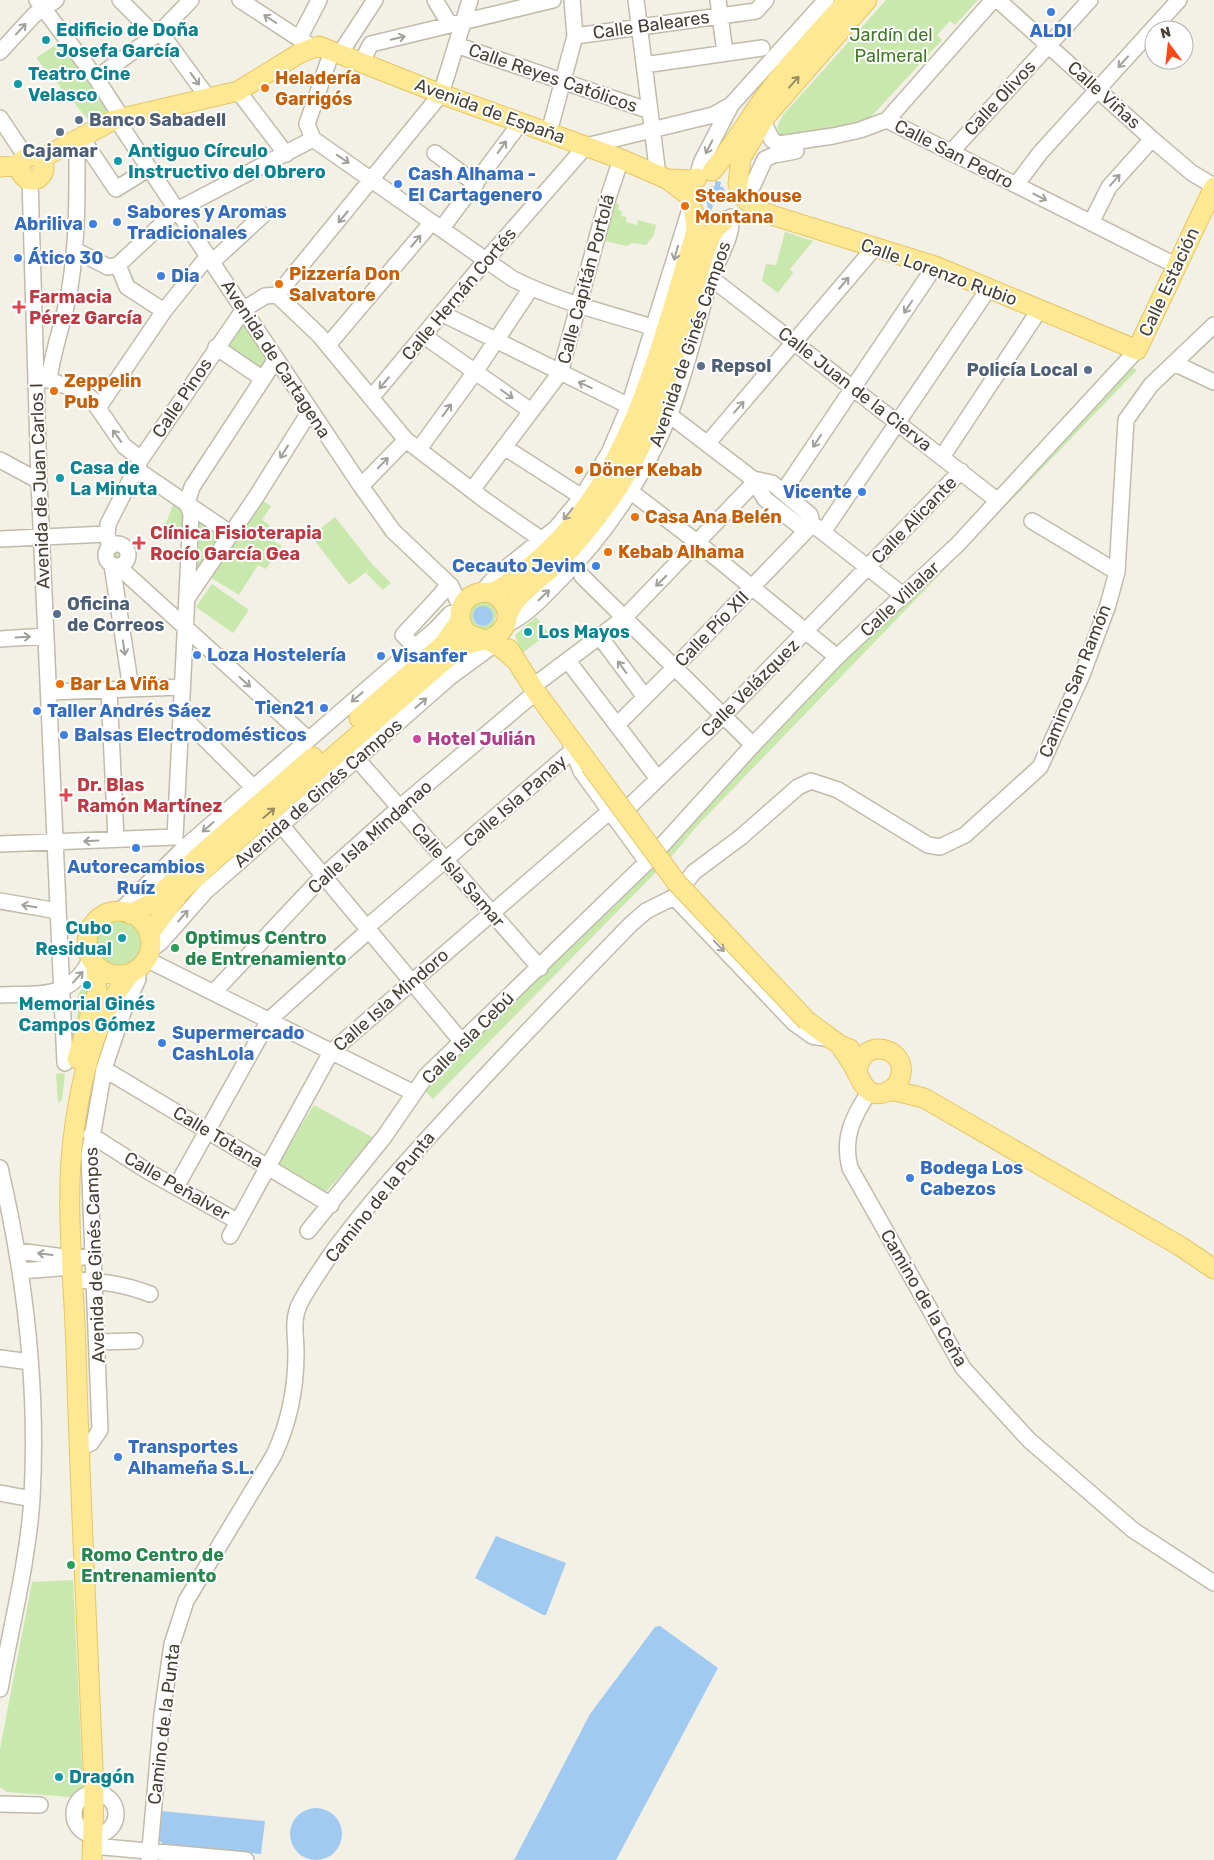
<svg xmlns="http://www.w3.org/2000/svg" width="1214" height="1860" font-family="Rubik,sans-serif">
<rect width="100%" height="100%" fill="#f3f0e6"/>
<!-- green -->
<path fill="#c9e8ae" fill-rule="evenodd" d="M886,0H978L955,25L950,21L937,35L942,40L868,120L857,124L786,138L780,136L777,127L783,115Z
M63,40L106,105V114L91,123L36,58Z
M610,202L619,204L618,210L622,211L621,216L626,217V222L637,225L638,220L656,225L654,235L646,245L632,243L627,246L600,240Z
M785,232L813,241L790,269L793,273L778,293L762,281L766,264L776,265Z
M242,318L268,357L255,375L218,349Z
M1130,366L1137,370L698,825L671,857L433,1099L425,1091L490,1025L665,854L690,822L791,714Z
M258,498L271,506L262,520L270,525L264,535L282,546L266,569L258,565L239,595L208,576Z
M174,502L185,513L184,537L165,526Z
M335,517L373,565L391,583L383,590L366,573L370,569L349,585L311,536Z
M197,518L223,535L196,572Z
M109 555a9 9 0 1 1 18 0a9 9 0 1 1-18 0Z
M212,584L249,610L233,633L196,607Z
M483,601L492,604L497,612L494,626L486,630L473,626L469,618L474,605ZM473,617L492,621C485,629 475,627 473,617Z
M536,617L549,633L521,654L515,635Z
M95 943a24 24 0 1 1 48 0a24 24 0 1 1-48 0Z
M88,981L90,984L72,1046L69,1027L77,1025L78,994Z
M65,1073L62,1100L58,1103L56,1074Z
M314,1105L374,1138L325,1193L278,1164Z
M73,1580L83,1786L77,1795L69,1797L7,1792L0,1787V1749L32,1582Z"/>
<!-- water -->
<path fill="#a1caf1" d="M717,181L721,182L720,187H723L726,193L722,197L723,201L710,200L713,206L711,211L708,210L707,203H704L703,198L707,188L715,186V182Z
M473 616a10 10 0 1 1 20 0a10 10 0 1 1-20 0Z
M496,1536L566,1563L546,1615H543L475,1578Z
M660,1626L718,1668L616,1860H514L590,1714L655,1627Z
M290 1834a26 26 0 1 1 52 0a26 26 0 1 1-52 0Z
M161,1811L265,1821L261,1854L165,1846L158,1839Z"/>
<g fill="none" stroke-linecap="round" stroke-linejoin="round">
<!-- minor casing -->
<g stroke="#c1bbab" stroke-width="18">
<path id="minor" d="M37,0L96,78L122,118
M120,0L155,35
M240,0L312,47
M435,0L450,25
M636,0L658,175
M718,0L725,53
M998,0L1152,139L1192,173L1214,186
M160,32L209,99
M575,36L756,11L766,0
M300,37L319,0
M456,45L650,111
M332,51L307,124L313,139L513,279C557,301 606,313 652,327
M0,52L34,15L56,0
M339,55L375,0
M361,63L371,44L553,0
M644,65L762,48
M96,78L160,32L191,0
M238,91L286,154
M0,118L26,157
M117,120L361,486L393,531L451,586L461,608
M887,120L1177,266
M763,121L772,140L779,144L833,136L860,130L887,120L993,0
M549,132L575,36L572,0
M81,137L116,189L148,169
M951,152L1090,0
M435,153L476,184
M697,178L701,163L731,105L826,0
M30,179L39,481L65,1063
M1016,185L1040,153L1179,0
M742,195L753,185L765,159L774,155L796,151
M1091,223L1109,187L1152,139
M442,228L521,122
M75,250L108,267L118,265
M212,262L263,215
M118,265L177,210L313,139
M118,265L127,287L164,311
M711,278L998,501
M277,295L441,94L470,0
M443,314L629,406
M424,336L531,411
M328,345L432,222
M216,347L263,379
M1174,363L1214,382
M41,380H49L80,391L91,398L124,446L141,459
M49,380C53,348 65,319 70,287C78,238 77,189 77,139
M371,398L487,259L586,146L713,115L731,105
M98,408L164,311L208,256
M663,410L753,479
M707,444L875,247
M504,447L582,497
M419,449L475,372L531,288
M942,457L1040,309
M0,460L39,481
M136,469L230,533
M753,479L772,483L810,515L812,524L806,531L765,499Z
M361,486L406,440
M472,490L560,373L607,201L621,159
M630,491L698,543L837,657
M783,492L935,266
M1032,521L1117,572
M815,526L904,596
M823,532L989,288
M0,539L107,534
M106 555a11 11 0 1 1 22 0a11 11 0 1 1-22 0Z
M110,547L107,534L108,524L141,459L244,309L265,296L277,295L319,335L406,440L486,501L542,540
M112,565L131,689
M119,567L308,739
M582,576L753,745
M482,592L497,575L556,528L582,497L609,453L629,406L691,206
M188,597L256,497L310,411
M506,625C527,615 542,598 558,582C605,536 644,477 669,416C686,373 696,326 710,281C716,261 733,239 731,217
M600,637L645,697
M0,639L46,636
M415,647L403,635L442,593L448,583
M568,661L658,779
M532,687L624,618L755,482
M109,690L116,839
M49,692L182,687
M181,715L253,787
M617,725L674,668L806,531
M571,745L581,771L647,862
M357,759L540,968
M631,805L723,716L961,471
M282,826L462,1042
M175,837L191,514L187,503L192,487L276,359
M0,844L175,837
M674,897L794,1023L812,1036L831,1039
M0,901L58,911
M119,912L184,848L436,629L450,614L460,610
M366,928L572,751
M149,951L161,942L206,891L450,677L495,644
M146,959L414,1093
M214,992L323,876L399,808L536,692
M0,995C40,993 71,1000 91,958
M104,1069L331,1205
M870,1091C853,1116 842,1138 850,1168L963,1368L1029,1440L1133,1530L1214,1583
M91,1135L149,1172L237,1221
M0,1168C25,1275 38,1388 32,1498C28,1562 11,1626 0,1689
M176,1187L269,1020L368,931
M308,1231L384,1137L426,1076L647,862L753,745L837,657L958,544L1137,350
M230,1236L331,1052L610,811
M18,1251L72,1258L94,1256
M20,1271L73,1267
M73,1280C101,1281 124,1284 150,1294
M97,1342L135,1341
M0,1358L30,1362
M79,1448L91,1443L100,1430L89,1155L104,1069L123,1012L138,979L137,969
M0,1493L32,1499
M74 1814a21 21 0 1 1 42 0a21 21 0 1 1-42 0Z
M0,1804L40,1805
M93,1846L246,1860
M149,1860L162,1714L172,1644L186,1601L274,1455C289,1423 296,1390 296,1353C296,1336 292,1321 299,1305C308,1287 320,1271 331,1254C361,1213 394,1175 428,1138C494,1065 562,995 631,924L646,911L674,897L694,872L741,837L798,787L811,781L838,790L928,845L940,847L965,835L1040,767L1082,675L1108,605L1117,572L1126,420L1151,385L1214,325"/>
</g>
<!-- major casing -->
<g stroke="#e4c762" stroke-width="21">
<path id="major" d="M20 168a12 12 0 1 1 24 0a12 12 0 1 1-24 0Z
M40,159L114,120L238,91L300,53L319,46L441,94L621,159L667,179L689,196
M0,167L20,165
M712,171C734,146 750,116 770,90C794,58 822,29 848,0
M668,179L692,180L697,178
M738,184L741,158L766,116L867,0
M742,196L754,207L768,214L935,266L1137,350L1214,187
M491,593C508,585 522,574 537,561C632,479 658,352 694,238L696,228L694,212
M508,614C518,591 539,580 557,563C580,540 599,516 617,489C665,414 682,323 709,239L716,228L724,221
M486,640C503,636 514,618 503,602C489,583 459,594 460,617C461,638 479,636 493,643C501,647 508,653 514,659
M509,649L536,692L590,765
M359,718L444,644L460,621
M87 943a32 32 0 1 1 64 0a32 32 0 1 1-64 0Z
M130,914L150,904L197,858L313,757
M149,934L180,892L214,860L461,646L482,640
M807,1021L840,1045L850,1049
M840,1045C844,1052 849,1058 853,1065C861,1079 865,1100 887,1092C893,1089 898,1084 900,1078C910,1048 861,1034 857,1072
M77,1059L97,993L96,966
M891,1090L924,1098L1180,1246L1214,1269
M92,1860L94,1793C88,1645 80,1497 76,1349C74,1282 65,1205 73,1139C80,1083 94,1015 132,972"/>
</g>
<!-- minor -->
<use href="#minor" stroke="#fff" stroke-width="15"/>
<!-- major -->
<use href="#major" stroke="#ffe893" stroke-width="19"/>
<!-- major-bridge casing -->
<g stroke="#e4c762" stroke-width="21" stroke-linecap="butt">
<path id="major-bridge" d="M590,765L677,883L807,1021"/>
</g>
<!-- major-bridge -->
<use href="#major-bridge" stroke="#ffe893" stroke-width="19"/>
</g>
<!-- one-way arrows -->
<defs><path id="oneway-shaft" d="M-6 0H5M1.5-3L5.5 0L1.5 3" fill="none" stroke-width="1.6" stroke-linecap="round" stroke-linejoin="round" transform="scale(1.25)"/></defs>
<g stroke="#a2a09a">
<use href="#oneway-shaft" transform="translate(270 19) rotate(-148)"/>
<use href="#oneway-shaft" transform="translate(21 29) rotate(-47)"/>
<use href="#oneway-shaft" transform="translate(398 38) rotate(-14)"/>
<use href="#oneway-shaft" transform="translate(1123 62) rotate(132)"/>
<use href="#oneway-shaft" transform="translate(195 79) rotate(54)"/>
<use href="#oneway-shaft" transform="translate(502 147) rotate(-54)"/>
<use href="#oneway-shaft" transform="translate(709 147) rotate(117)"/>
<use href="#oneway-shaft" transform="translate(343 159) rotate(34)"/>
<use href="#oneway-shaft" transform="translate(1115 180) rotate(-48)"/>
<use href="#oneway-shaft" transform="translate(1040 197) rotate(27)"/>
<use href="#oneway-shaft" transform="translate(343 217) rotate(130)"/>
<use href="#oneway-shaft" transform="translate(416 241) rotate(-50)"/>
<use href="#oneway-shaft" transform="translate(676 253) rotate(106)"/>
<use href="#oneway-shaft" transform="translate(844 283) rotate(-50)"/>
<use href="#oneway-shaft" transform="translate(908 307) rotate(124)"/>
<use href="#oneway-shaft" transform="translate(384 383) rotate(130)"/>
<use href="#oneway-shaft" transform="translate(585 385) rotate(-155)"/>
<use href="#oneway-shaft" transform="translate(507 394) rotate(35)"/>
<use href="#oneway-shaft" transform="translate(739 407) rotate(-49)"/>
<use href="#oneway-shaft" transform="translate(447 410) rotate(-54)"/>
<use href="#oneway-shaft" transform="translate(117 436) rotate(-126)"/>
<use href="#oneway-shaft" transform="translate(817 441) rotate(124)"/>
<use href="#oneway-shaft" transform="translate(284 452) rotate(122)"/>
<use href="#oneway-shaft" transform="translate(383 463) rotate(-46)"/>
<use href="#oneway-shaft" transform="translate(568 514) rotate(129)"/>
<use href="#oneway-shaft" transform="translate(661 581) rotate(135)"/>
<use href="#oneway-shaft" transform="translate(544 595) rotate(-44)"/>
<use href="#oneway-shaft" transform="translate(23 637) rotate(-3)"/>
<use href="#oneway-shaft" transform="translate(124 648) rotate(81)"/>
<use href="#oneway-shaft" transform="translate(622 667) rotate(-126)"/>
<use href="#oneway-shaft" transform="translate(245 682) rotate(42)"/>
<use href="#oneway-shaft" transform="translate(357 697) rotate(140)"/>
<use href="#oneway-shaft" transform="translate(421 703) rotate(-41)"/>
<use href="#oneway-shaft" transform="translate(208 827) rotate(139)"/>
<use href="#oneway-shaft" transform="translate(91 841) rotate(177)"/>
<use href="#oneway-shaft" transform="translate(29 906) rotate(-170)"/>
<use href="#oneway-shaft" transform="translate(183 916) rotate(-49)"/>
<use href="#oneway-shaft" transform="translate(719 946) rotate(46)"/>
<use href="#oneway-shaft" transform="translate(78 977) rotate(-48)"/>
<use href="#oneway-shaft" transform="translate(45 1254) rotate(-173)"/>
</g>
<g stroke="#998c5f">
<use href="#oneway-shaft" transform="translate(794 82) rotate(-48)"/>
<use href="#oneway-shaft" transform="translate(269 813) rotate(-41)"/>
</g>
<!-- markers -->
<g fill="#3f7fe0" stroke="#fff" stroke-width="2">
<circle cx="1051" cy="12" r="5"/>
<circle cx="398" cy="184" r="5"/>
<circle cx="117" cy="222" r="5"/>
<circle cx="93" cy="224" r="5"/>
<circle cx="18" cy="258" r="5"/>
<circle cx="161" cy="276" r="5"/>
<circle cx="862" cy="492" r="5"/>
<circle cx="596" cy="566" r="5"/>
<circle cx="197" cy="655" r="5"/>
<circle cx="381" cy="656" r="5"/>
<circle cx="324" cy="708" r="5"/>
<circle cx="37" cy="711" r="5"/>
<circle cx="64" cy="735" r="5"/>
<circle cx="136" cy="848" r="5"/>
<circle cx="162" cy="1043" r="5"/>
<circle cx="910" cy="1178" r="5"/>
<circle cx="118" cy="1457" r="5"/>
</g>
<g fill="#0f9aa8" stroke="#fff" stroke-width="2">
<circle cx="46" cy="40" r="5"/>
<circle cx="18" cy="84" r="5"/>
<circle cx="118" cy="161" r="5"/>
<circle cx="60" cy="478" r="5"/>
<circle cx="528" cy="632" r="5"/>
<circle cx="122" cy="938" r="5"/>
<circle cx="87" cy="985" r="5"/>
<circle cx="59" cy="1777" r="5"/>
</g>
<g fill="#e8710a" stroke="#fff" stroke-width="2">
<circle cx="265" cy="88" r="5"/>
<circle cx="685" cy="206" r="5"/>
<circle cx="279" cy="284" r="5"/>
<circle cx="54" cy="391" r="5"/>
<circle cx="579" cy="470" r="5"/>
<circle cx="635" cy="517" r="5"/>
<circle cx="608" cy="552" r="5"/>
<circle cx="60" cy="684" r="5"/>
</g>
<g fill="#5c6f8a" stroke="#fff" stroke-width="2">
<circle cx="79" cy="120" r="5"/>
<circle cx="60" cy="132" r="5"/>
<circle cx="701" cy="366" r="5"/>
<circle cx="1088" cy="370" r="5"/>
<circle cx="57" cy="614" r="5"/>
</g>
<g fill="#e0444e" stroke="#fff" stroke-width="2">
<path d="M16.5 299.5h5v5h5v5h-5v5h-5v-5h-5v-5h5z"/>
<path d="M136.5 535.5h5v5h5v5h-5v5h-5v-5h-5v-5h5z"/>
<path d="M63.5 787.5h5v5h5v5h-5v5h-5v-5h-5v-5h5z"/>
</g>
<circle fill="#d1479c" stroke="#fff" stroke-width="2" cx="417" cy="739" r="5"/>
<g fill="#2e9e5b" stroke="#fff" stroke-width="2">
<circle cx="175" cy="948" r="5"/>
<circle cx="71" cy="1565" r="5"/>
</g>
<g text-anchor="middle" stroke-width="4" stroke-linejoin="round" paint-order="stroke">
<!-- street labels -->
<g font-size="18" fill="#464035" stroke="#fff">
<text transform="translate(651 25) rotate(-8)" y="6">Calle Baleares</text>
<text transform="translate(553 78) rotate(19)" y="6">Calle Reyes Católicos</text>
<text transform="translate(1104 95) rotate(42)" y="6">Calle Viñas</text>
<text transform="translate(1000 98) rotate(-47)" y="6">Calle Olivos</text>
<text transform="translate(490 111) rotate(20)" y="6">Avenida de España</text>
<text transform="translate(954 154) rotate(27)" y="6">Calle San Pedro</text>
<text transform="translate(939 272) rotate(20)" y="6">Calle Lorenzo Rubio</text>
<text transform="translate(586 279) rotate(-75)" y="6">Calle Capitán Portolá</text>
<text transform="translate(1169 282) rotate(-65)" y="6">Calle Estación</text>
<text transform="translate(459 294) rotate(-50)" y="6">Calle Hernán Cortés</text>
<text transform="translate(690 344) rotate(-71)" y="6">Avenida de Ginés Campos</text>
<text transform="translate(276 359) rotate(57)" y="6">Avenida de Cartagena</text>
<text transform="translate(855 389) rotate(38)" y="6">Calle Juan de la Cierva</text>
<text transform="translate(182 398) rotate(-56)" y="6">Calle Pinos</text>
<text transform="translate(40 486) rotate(-92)" y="6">Avenida de Juan Carlos I</text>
<text transform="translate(914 520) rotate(-46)" y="6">Calle Alicante</text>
<text transform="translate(900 599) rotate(-43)" y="6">Calle Villalar</text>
<text transform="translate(712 629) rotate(-46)" y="6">Calle Pío XII</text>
<text transform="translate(1075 681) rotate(-68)" y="6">Camino San Ramón</text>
<text transform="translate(750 688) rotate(-45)" y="6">Calle Velázquez</text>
<text transform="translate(318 793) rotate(-41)" y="6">Avenida de Ginés Campos</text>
<text transform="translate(515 801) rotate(-41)" y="6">Calle Isla Panay</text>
<text transform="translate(370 837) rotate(-42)" y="6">Calle Isla Mindanao</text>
<text transform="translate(458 875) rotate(49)" y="6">Calle Isla Samar</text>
<text transform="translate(391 1000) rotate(-41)" y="6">Calle Isla Mindoro</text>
<text transform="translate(468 1038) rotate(-45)" y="6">Calle Isla Cebú</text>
<text transform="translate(218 1137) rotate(31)" y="6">Calle Totana</text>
<text transform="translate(177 1186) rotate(30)" y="6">Calle Peñalver</text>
<text transform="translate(380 1197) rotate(-51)" y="6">Camino de la Punta</text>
<text transform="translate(95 1255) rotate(-92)" y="6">Avenida de Ginés Campos</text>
<text transform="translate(924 1298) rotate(60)" y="6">Camino de la Ceña</text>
<text transform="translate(164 1724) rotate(-83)" y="6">Camino de la Punta</text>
</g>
<!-- culture labels -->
<g font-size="18" font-weight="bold" fill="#0d838f" stroke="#fff" text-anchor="start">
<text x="56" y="36">Edificio de Doña<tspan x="56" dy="21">Josefa García</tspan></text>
<text x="28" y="80">Teatro Cine<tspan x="28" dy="21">Velasco</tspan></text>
<text x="128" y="157">Antiguo Círculo<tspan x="128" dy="21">Instructivo del Obrero</tspan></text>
<text x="70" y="474">Casa de<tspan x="70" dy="21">La Minuta</tspan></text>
<text x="538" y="638">Los Mayos</text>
<text x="112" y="934" text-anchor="end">Cubo<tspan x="112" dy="21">Residual</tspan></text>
<text x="87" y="1010" text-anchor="middle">Memorial Ginés<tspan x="87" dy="21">Campos Gómez</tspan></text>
<text x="69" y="1783">Dragón</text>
</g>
<!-- shop labels -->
<g font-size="18" font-weight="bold" fill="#366cbe" stroke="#fff" text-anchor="start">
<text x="1051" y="37" text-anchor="middle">ALDI</text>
<text x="408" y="180">Cash Alhama -<tspan x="408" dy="21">El Cartagenero</tspan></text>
<text x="127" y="218">Sabores y Aromas<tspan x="127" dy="21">Tradicionales</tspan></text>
<text x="83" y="230" text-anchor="end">Abriliva</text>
<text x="28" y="264">Ático 30</text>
<text x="171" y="282">Dia</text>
<text x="852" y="498" text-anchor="end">Vicente</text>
<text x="586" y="572" text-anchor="end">Cecauto Jevim</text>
<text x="207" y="661">Loza Hostelería</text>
<text x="391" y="662">Visanfer</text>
<text x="314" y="714" text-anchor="end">Tien21</text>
<text x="47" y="717">Taller Andrés Sáez</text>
<text x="74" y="741">Balsas Electrodomésticos</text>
<text x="136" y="873" text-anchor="middle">Autorecambios<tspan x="136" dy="21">Ruíz</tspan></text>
<text x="172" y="1039">Supermercado<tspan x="172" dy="21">CashLola</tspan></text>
<text x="920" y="1174">Bodega Los<tspan x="920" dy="21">Cabezos</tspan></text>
<text x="128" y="1453">Transportes<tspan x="128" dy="21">Alhameña S.L.</tspan></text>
</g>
<!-- park labels -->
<g font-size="18" fill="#407828" stroke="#fff">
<text x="891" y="41">Jardín del<tspan x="891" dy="21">Palmeral</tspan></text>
</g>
<!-- food labels -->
<g font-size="18" font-weight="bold" fill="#c56008" stroke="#fff" text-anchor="start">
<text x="275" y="84">Heladería<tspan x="275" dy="21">Garrigós</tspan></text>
<text x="695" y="202">Steakhouse<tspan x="695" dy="21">Montana</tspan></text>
<text x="289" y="280">Pizzería Don<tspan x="289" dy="21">Salvatore</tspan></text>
<text x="64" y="387">Zeppelin<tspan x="64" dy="21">Pub</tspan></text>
<text x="589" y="476">Döner Kebab</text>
<text x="645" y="523">Casa Ana Belén</text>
<text x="618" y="558">Kebab Alhama</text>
<text x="70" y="690">Bar La Viña</text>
</g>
<!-- service labels -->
<g font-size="18" font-weight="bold" fill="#4e5e75" stroke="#fff" text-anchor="start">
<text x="89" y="126">Banco Sabadell</text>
<text x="60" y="157" text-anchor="middle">Cajamar</text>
<text x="711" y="372">Repsol</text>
<text x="1078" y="376" text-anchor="end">Policía Local</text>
<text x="67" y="610">Oficina<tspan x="67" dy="21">de Correos</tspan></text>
</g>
<!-- health labels -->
<g font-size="18" font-weight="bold" fill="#be3a42" stroke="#fff" text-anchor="start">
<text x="29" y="303">Farmacia<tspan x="29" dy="21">Pérez García</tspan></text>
<text x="150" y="539">Clínica Fisioterapia<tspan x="150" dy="21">Rocío García Gea</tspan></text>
<text x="77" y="791">Dr. Blas<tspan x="77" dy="21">Ramón Martínez</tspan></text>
</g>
<!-- hotel labels -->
<g font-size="18" font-weight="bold" fill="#b23c85" stroke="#fff" text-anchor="start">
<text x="427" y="745">Hotel Julián</text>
</g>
<!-- leisure labels -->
<g font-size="18" font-weight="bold" fill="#27864d" stroke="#fff" text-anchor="start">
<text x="185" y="944">Optimus Centro<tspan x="185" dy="21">de Entrenamiento</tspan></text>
<text x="81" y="1561">Romo Centro de<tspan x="81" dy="21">Entrenamiento</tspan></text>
</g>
</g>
<!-- north arrow -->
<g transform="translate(1169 45) rotate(345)"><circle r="24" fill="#ffffff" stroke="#b5b3ae"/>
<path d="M0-4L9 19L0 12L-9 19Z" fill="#fb4814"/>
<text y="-8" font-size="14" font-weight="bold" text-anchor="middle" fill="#464035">N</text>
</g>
</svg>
